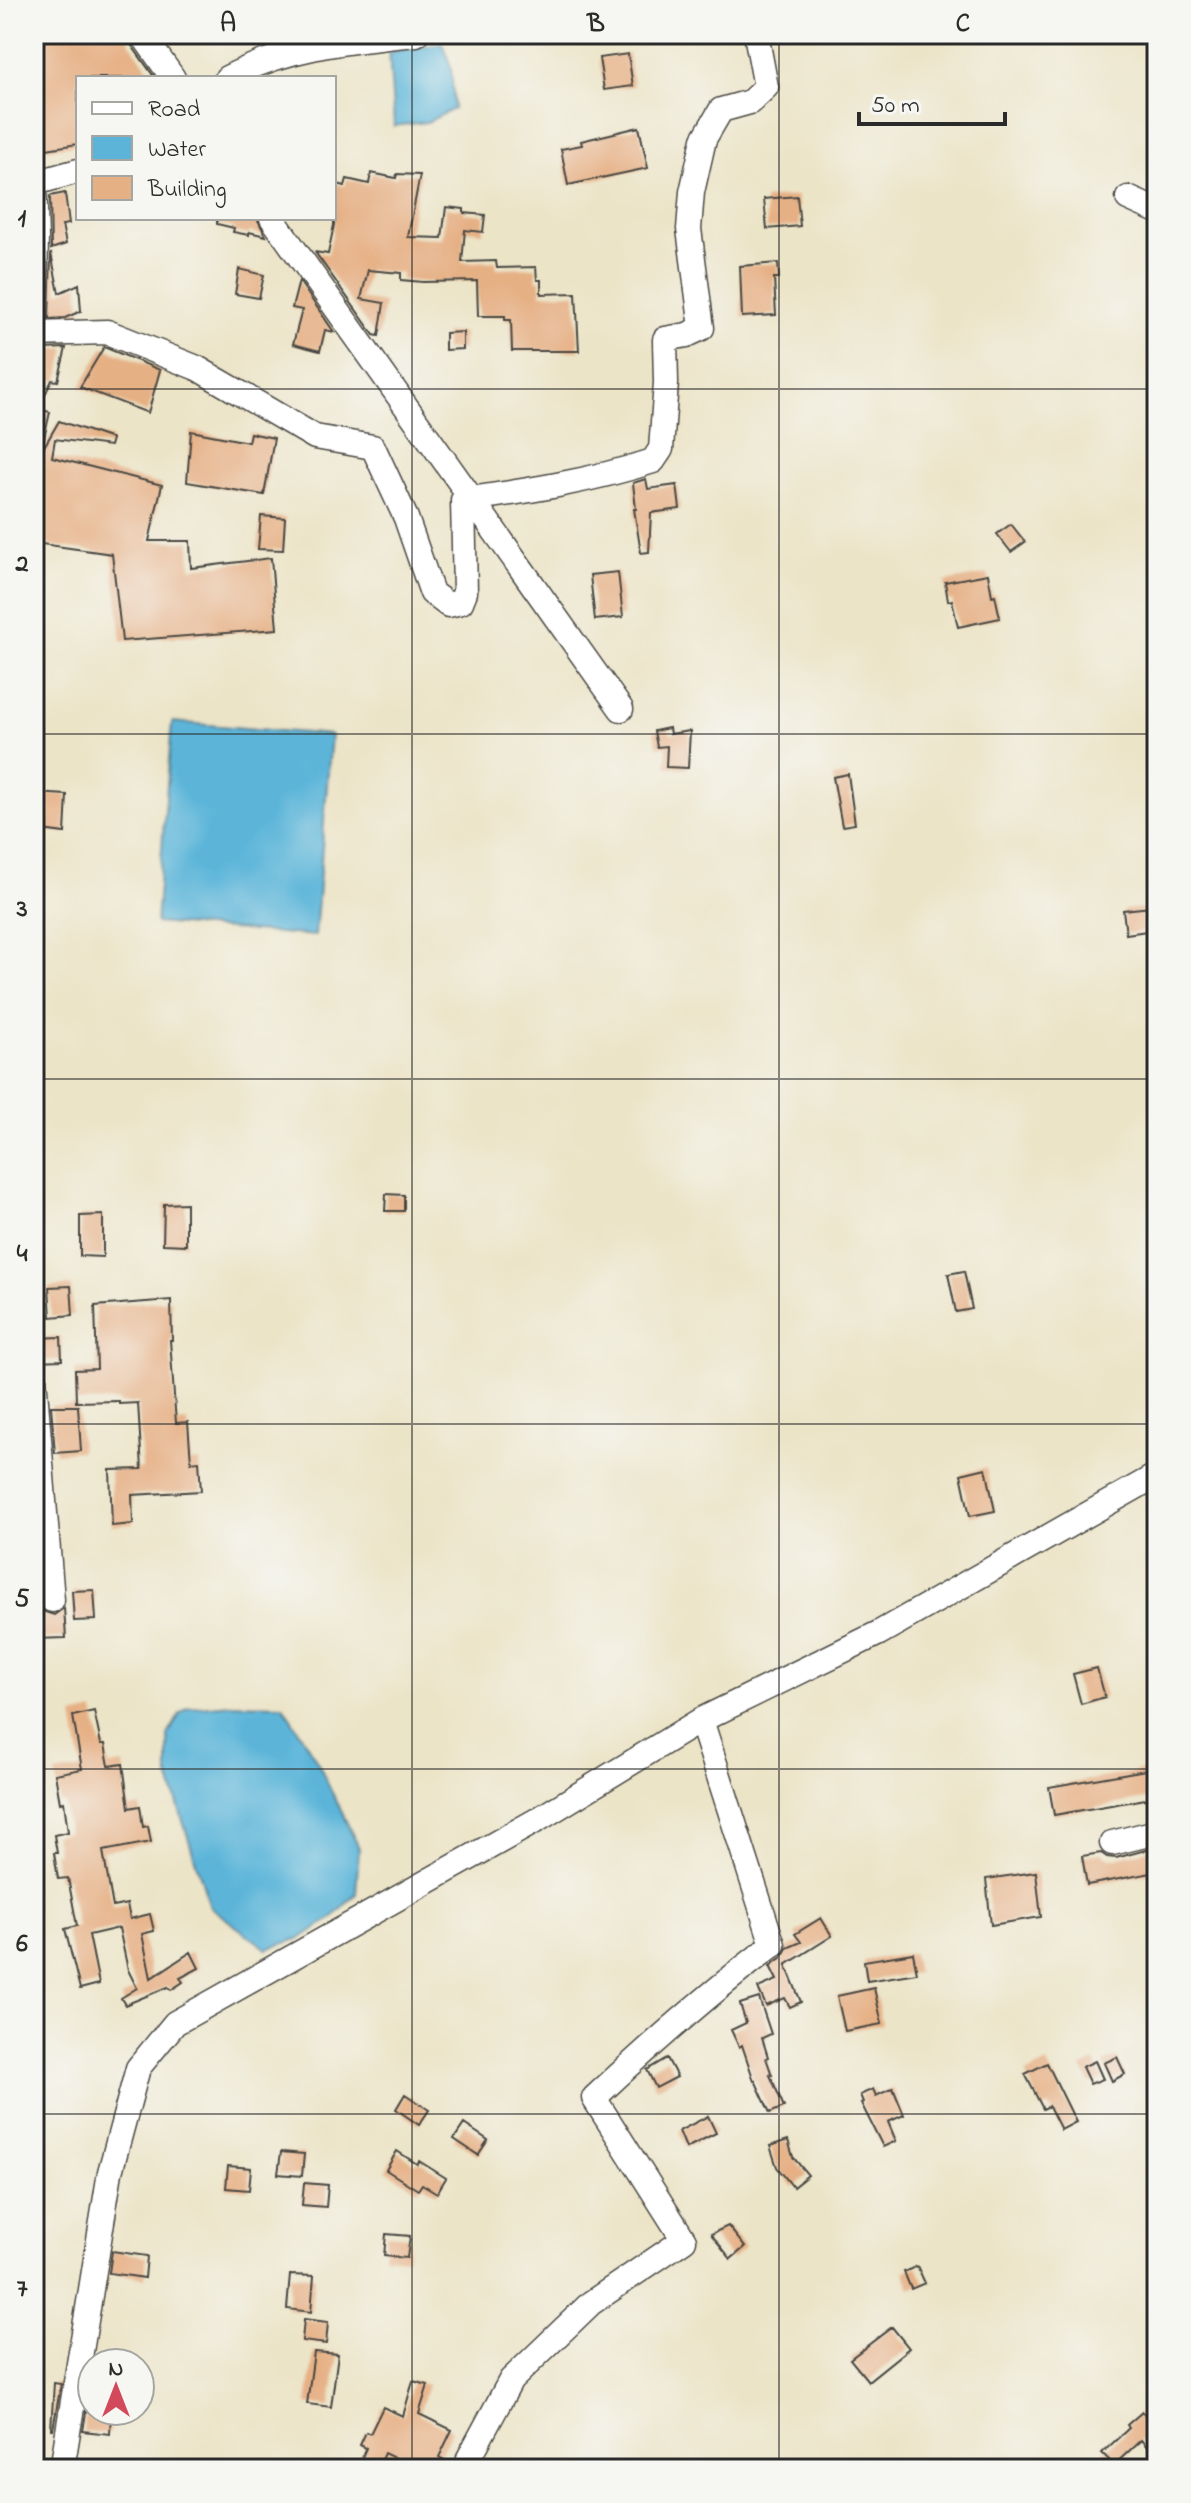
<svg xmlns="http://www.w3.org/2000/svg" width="1191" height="2503" font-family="'Indie Flower',sans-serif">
<rect width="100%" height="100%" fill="#f6f6f2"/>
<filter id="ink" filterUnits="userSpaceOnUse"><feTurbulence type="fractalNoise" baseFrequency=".0125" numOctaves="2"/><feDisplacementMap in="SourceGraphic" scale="16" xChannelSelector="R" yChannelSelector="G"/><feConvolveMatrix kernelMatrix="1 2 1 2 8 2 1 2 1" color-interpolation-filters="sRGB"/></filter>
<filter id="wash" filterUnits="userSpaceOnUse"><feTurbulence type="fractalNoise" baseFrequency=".006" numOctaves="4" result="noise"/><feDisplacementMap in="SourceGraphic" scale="32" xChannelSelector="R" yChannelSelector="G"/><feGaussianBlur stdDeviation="1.8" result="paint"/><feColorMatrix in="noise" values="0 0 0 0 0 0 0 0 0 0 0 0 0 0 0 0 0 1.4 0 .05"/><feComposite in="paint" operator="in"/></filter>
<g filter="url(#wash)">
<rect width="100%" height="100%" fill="#ece4c7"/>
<!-- water -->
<path fill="#5cb5d9" stroke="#447082" stroke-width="2" d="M442,43L451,67L454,109L427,122L394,126L389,52Z
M172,722L331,735L315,936L156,923Z
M231,1704L283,1705L318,1763L359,1848L356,1894L331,1919L301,1938L267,1949L210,1907L168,1773V1735L180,1714L188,1708Z"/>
<g id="blocks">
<!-- building -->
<path fill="#e6b085" d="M34,34H127L130,43L155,78H78V144L34,151Z
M628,54L633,86L604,90L599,58Z
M639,127L648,168L568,185L561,149L582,145L581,141Z
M371,173L396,178L397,174L420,175L408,237L442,238L446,207L464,209V213L485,215L483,232L465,230L462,262L496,261L497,268L536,267L537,280H541V294L576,293L579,351H512L511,320H505V316H478L477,281L423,282L401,280V273L368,270L361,299L384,303L379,336L374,335L315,252L328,254L334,225V183L345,186L347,179L369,184Z
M65,193L69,224L62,225L66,244L51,249L50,196Z
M797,196L800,226L767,229L764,199Z
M217,218H257L266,236L249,232V235L233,232L234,228L217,224Z
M51,253L59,293L79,284L81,311L65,318L49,319Z
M778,263L779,278H774L776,315L742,317L740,266Z
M239,269L264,275L259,298L235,294Z
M299,281L334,332L325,330L320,351L293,344L302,310L292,308Z
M463,332V349L445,350V333Z
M104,347L160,370L148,413L80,387Z
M66,348L58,381L52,380L38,409L50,412L41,452L59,421L112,439L110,446L55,439L52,457L162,485L149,541H190L191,568L271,558L277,629L122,641L112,554L34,543V463L38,455H34V353L44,349Z
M191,431L248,442L250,433L274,438L264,495L187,482Z
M646,479L648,489L677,485L680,509L651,513L649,552L641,553L634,509H636L633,483Z
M261,516L285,518L283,550L258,549Z
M1011,524L1025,542L1011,552L997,534Z
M618,572L623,617L595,620L590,575Z
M988,574L992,596L995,595L1000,618L958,627L952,600L948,601L945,582Z
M669,728L670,734L690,731L688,768L666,767L667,746L657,747L654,731Z
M848,774L855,824L842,826L833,777Z
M34,793L67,795L65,833L34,829Z
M1151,907L1154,930L1126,934L1123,910Z
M386,1194L404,1195V1211H385Z
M186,1203V1245L163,1244L164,1204Z
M103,1215V1257L80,1256V1216Z
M964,1271L972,1309L956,1312L948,1274Z
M71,1286L73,1315L51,1317L49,1287Z
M171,1300L172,1340H170L176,1423L188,1422L191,1462L199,1461L201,1491L132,1495L133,1524L112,1526L110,1470L142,1469L138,1403L119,1404V1401L76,1402L75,1370L97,1369L95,1306Z
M61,1337L62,1360L34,1361V1338Z
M51,1406H78L81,1451L55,1453Z
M986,1468L995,1511L970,1516L961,1474Z
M94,1590L96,1620L74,1621L72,1591Z
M64,1608L66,1638L34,1639V1613L42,1611L54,1615Z
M1097,1668L1105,1697L1081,1704L1073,1674Z
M94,1711L101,1744H105L109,1766L123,1764L129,1808L140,1806L143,1827L148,1826L151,1842L103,1851L113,1907L127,1904L130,1919L150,1914L154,1931L142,1934L151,1978L191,1952L199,1968L180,1978L183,1982L171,1990L168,1987L125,2005L121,1998L137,1988L128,1970L119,1928L89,1935L99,1984L80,1989L65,1929L77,1926L68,1878L58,1879L54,1853H57L54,1835L68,1832L64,1802L60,1803L55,1774L82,1769L73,1716Z
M1157,1768V1797L1054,1815L1049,1787Z
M1157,1847V1872L1087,1885L1082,1856L1101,1853L1107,1857L1116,1858Z
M1036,1872L1041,1917L991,1925L986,1879Z
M821,1918L832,1936L786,1965L801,2002L790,2007L785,1998L766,2006L758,1988L777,1980L770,1966L782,1957L787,1948L801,1942L795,1934Z
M913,1953L917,1973L867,1981L864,1961Z
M874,1988L882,2024L845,2031L837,1996Z
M759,1998L771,2034L762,2038L768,2057L766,2058L772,2075H770L784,2107L770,2113L755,2080L754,2081L742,2045L739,2047L731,2030L746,2023L740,2004Z
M1117,2057L1125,2074L1112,2081L1104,2063Z
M667,2058L677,2077L656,2088L647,2070Z
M1095,2061L1103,2079L1090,2084L1082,2067Z
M1047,2063L1076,2122L1061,2130L1049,2106L1043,2109L1025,2074Z
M893,2088L904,2115L888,2122L896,2141L883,2147L861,2103L863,2102L860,2095L873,2089L876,2096Z
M405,2094L429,2110L419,2125L396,2109Z
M708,2116L716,2133L686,2148L679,2131Z
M464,2124L488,2140L478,2155L454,2139Z
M788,2140L793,2157L808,2175L793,2187L777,2167L770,2146Z
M397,2151L417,2164L419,2161L446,2178L437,2193L422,2184L418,2190L386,2170Z
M281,2152L304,2154L302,2176L278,2174Z
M228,2166L251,2168L249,2190L226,2188Z
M304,2183L328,2185L326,2207L302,2205Z
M728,2226L745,2247L731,2259L711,2234Z
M386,2234L410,2236L407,2258L384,2256Z
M112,2251L147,2256L145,2278L109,2273Z
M917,2266L925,2283L911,2289L904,2272Z
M290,2275L314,2276L311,2312L287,2309Z
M304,2319L328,2322L326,2344L302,2341Z
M892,2327L909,2348L868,2381L850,2359Z
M314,2352L338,2354L331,2407L307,2404Z
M413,2381L428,2385L419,2414L452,2430L439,2457L453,2465V2469H417L384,2453L377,2469H357L366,2448L360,2445L366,2432L370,2434L383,2407L403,2416Z
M54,2383L61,2384L53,2429H51Z
M90,2387L92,2411H111L110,2434L83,2431Z
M1142,2412L1157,2429V2458L1141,2440L1114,2465L1102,2453L1129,2428L1127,2425Z"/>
</g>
</g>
<g filter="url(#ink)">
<use href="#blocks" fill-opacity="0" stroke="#484742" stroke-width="2"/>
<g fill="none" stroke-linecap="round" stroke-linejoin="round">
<!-- street casing -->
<g stroke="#484742" stroke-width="27">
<path id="street" d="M142,34L173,78
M227,78C289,46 348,41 416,34
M34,180L36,238L34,338
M35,183L78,171
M1128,198L1157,211
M272,218L621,709
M35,334L107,332L197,368L315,437L373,447L406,518L432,593L448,605L461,602L465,592L463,500C528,491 591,481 653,461L661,449L666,383L665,339L687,335L702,328L689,229L692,192L704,139L721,110L750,102L766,87L756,34
M34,1377L52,1600
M1112,1843L1157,1832
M62,2469L110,2172L138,2068L175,2023L539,1819L701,1720L879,1633L1157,1475
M468,2469L469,2458L511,2380L591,2303L684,2240L594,2098C652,2044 710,1992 773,1945L701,1720"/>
</g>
<!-- street -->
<use href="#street" stroke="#fff" stroke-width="24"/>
</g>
</g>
<!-- grid -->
<path fill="none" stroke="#2b2b2b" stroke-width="2" stroke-opacity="0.55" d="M412,34V2469M779,34V2469M34,389H1157M34,734H1157M34,1079H1157M34,1424H1157M34,1769H1157M34,2114H1157"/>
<!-- margin -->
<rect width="1191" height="2503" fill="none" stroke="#f6f6f2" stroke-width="88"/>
<!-- legend -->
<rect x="76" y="76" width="260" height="144" fill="#f6f6f2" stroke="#a5a5a2" stroke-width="2"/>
<rect x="92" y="102" width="40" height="12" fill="#ffffff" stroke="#a5a5a2" stroke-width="2"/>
<text x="148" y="116" font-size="24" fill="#2b2b2b">Road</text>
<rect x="92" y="136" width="40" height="24" fill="#5cb5d9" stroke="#a5a5a2" stroke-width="2"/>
<text x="148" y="156" font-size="24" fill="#2b2b2b">Water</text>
<rect x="92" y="176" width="40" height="24" fill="#e6b085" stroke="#a5a5a2" stroke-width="2"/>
<text x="148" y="196" font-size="24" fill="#2b2b2b">Building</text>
<!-- north arrow -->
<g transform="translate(116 2387)"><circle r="38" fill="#f6f6f2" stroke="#a5a5a2" stroke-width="2"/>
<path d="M0-6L14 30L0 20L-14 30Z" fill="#d1495b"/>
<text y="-12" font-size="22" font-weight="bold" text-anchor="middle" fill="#2b2b2b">N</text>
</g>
<!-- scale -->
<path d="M859 112v12h146v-12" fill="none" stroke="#2b2b2b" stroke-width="4"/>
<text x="871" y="112" font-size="24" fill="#2b2b2b" stroke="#f6f6f2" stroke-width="6" paint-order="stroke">50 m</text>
<rect x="44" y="44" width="1103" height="2415" fill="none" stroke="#2b2b2b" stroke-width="3"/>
<g font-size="26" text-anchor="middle" font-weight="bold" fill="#2b2b2b">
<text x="228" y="31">A</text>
<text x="596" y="31">B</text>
<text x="963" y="31">C</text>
<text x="22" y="226">1</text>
<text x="22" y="571">2</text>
<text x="22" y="916">3</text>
<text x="22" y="1261">4</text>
<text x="22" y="1606">5</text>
<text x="22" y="1951">6</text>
<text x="22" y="2296">7</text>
</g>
</svg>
